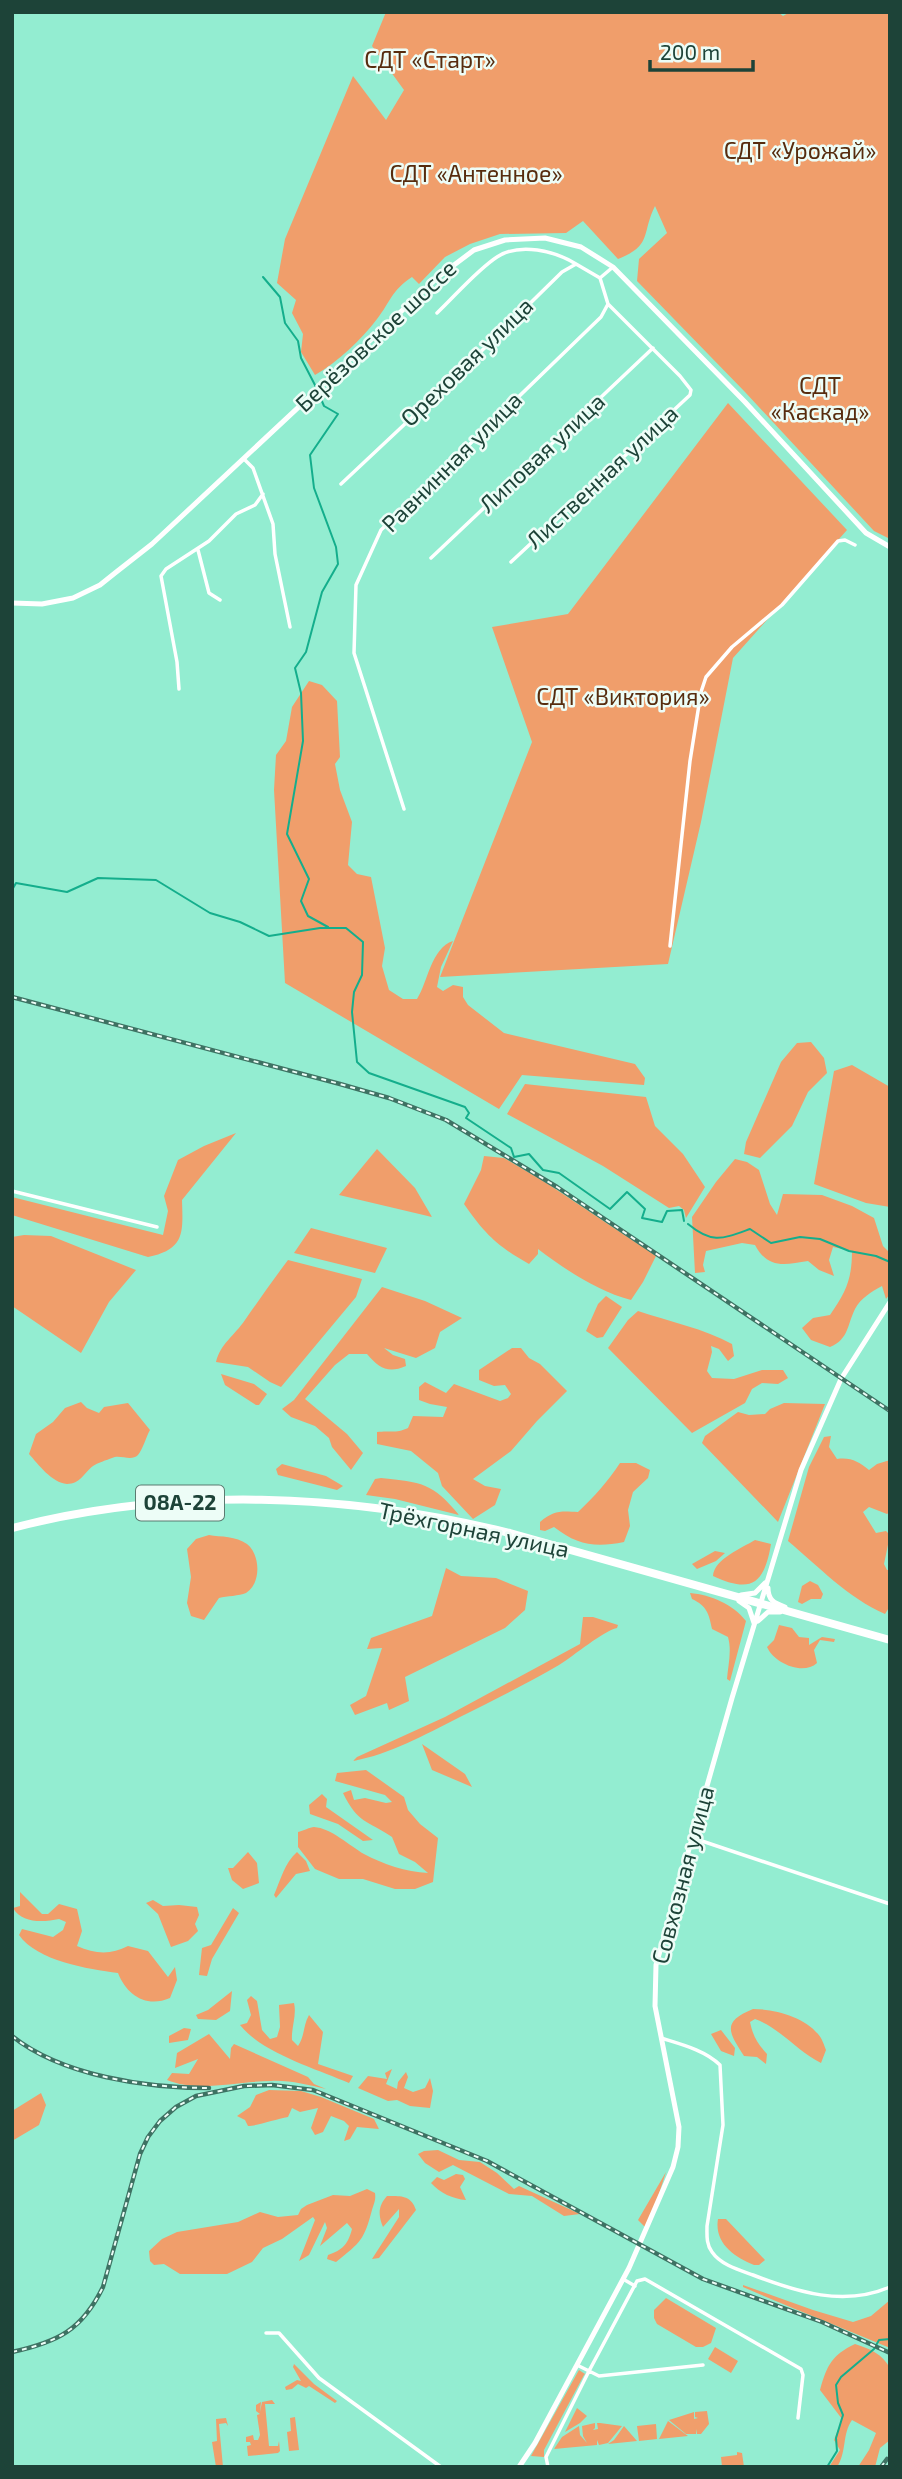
<svg xmlns="http://www.w3.org/2000/svg" width="902" height="2479" font-family="'Exo 2',sans-serif">
<rect width="100%" height="100%" fill="#93edd1"/>
<!-- green -->
<path fill="#f09e6b" d="M386,12H778L783,16L790,12H890V539L874,531L745,392L637,281L639,259L667,233L655,206C641,234 653,245 618,259L583,221L566,233L500,234L470,244L445,257L419,284L412,277C391,291 391,301 377,319C361,340 338,362 315,375L301,352L303,334L292,313L296,300L277,283L285,239L353,76L386,120L404,90L372,46Z
M728,403L847,530L733,658L701,822L668,964L440,977L532,742L492,627L568,614Z
M309,681L322,685L337,701L340,757L335,764L340,790L352,822L348,865L357,874L371,877L385,948L382,966L389,990L403,999H417C428,982 431,948 453,941L441,967L437,987L443,991L453,985L463,987V997L468,1005L504,1033L635,1064L645,1078L644,1085L522,1075L499,1109L285,983L274,790L276,755L286,741L292,707Z
M811,1042L824,1058L827,1073L808,1092L792,1126L760,1158L744,1154L746,1142L781,1062L797,1043Z
M852,1065L890,1087V1207L866,1203L814,1184L834,1071Z
M525,1084L646,1097L655,1126L683,1154L705,1187L686,1218L684,1210L679,1206L669,1208L603,1166L507,1114Z
M236,1133L182,1200C183,1233 185,1249 148,1257L12,1215V1197L163,1235L168,1211L164,1196L178,1160L204,1146Z
M377,1149L415,1188L432,1217L339,1195Z
M484,1156L504,1158L548,1184L656,1256L643,1282L631,1300C597,1291 566,1270 538,1249V1254L529,1264C497,1246 485,1234 464,1204L481,1170Z
M735,1159L747,1162L759,1170L770,1204L777,1215L783,1194L822,1195L852,1206L874,1218L883,1246L890,1253V1294L886,1299L882,1286C871,1292 861,1298 855,1309C847,1325 849,1339 830,1347L811,1340L802,1328L813,1318L830,1315C846,1292 852,1279 852,1251L833,1247L829,1260L834,1276L819,1270L808,1261C784,1265 768,1269 755,1245L742,1243L706,1251L703,1265L705,1272L695,1273L692,1217L716,1182Z
M311,1228L387,1248L375,1273L294,1253Z
M24,1235L51,1236L136,1270L109,1302L81,1353L12,1306V1237Z
M288,1260L362,1279L356,1297L281,1387L270,1382L248,1367L216,1362C220,1344 235,1335 245,1320C259,1300 273,1280 288,1260Z
M382,1287L425,1301L462,1318L440,1332L435,1348L416,1358L384,1348L393,1355L405,1359L406,1366C388,1374 379,1368 367,1354H349L335,1365L305,1399L347,1434L363,1453L351,1470L332,1447L329,1438L315,1426L291,1417L282,1409L294,1400Z
M606,1296L622,1307L603,1337L597,1338L586,1331L598,1304Z
M638,1311C668,1321 705,1329 732,1344L734,1356L728,1361L719,1349L711,1346L712,1352L707,1371L712,1378L734,1379L762,1370H783L788,1378L778,1384L762,1383L752,1389L745,1403L692,1433L608,1348L628,1320Z
M512,1348H521L529,1358L540,1364L567,1391L537,1421L511,1451L473,1479L485,1486L501,1489L495,1505L473,1519L442,1486L438,1473L411,1451L377,1444V1432C390,1430 395,1434 408,1428L413,1416L443,1417L447,1407L430,1404L419,1400V1387L425,1382L446,1393L454,1384L500,1401L508,1398L511,1394L505,1385L494,1386L479,1380V1370Z
M221,1374L254,1384L267,1394L259,1405H256L225,1385Z
M81,1402L87,1408L99,1413L104,1407L128,1403L150,1430C146,1437 143,1449 138,1455C131,1462 120,1454 112,1458C107,1460 97,1463 93,1466C84,1473 80,1484 67,1484C52,1483 38,1464 29,1454L36,1434L53,1422L65,1408Z
M784,1403L825,1404L778,1522L702,1443L705,1436L738,1412L749,1415L765,1414L770,1409Z
M831,1436L829,1447L837,1459C851,1457 859,1462 869,1470L877,1464L890,1460V1512L887,1514L869,1507L863,1512L876,1533L886,1531L890,1535L884,1564L887,1570H890V1606L885,1614C848,1598 818,1566 788,1541L809,1467L824,1437Z
M620,1463H636L650,1470L648,1478L633,1492L628,1510L630,1526L624,1542C595,1548 577,1545 554,1527L545,1531L540,1530V1522C554,1510 561,1511 578,1512C594,1497 608,1481 620,1463Z
M282,1464L326,1476L343,1486L337,1490L278,1475L276,1469Z
M381,1478C421,1482 433,1483 459,1515L395,1499L366,1495L375,1479Z
M209,1535C221,1537 236,1536 247,1544C260,1554 262,1583 246,1593C239,1596 227,1596 219,1598L204,1620L191,1616L187,1603L191,1577L187,1549L196,1539Z
M755,1540L771,1544C764,1586 750,1593 713,1576C714,1559 742,1548 755,1540Z
M715,1551L725,1553L716,1561L697,1569L692,1564Z
M446,1568L461,1576L496,1578L528,1591L525,1610L505,1628L405,1677L409,1701L389,1710L387,1703L355,1715L350,1705L366,1696L382,1648L367,1649L371,1638L432,1616Z
M810,1581L818,1585L823,1594L821,1599H811L802,1604L798,1602L802,1586Z
M690,1593C711,1595 733,1604 746,1621L730,1681L727,1679C728,1666 732,1651 728,1637L712,1629C709,1614 707,1606 692,1599Z
M583,1617H593L618,1625L617,1628C603,1631 575,1655 559,1665C526,1684 492,1701 458,1718C424,1735 391,1754 353,1761L357,1757L445,1717L580,1644Z
M779,1625L792,1628L799,1637L809,1638V1645L822,1637L835,1639L834,1642L820,1640L814,1650L817,1663C803,1676 774,1663 767,1647L774,1640Z
M422,1744L465,1774L472,1787L432,1770Z
M366,1770L404,1797L408,1810L420,1824L438,1838L433,1882L415,1889H395L363,1879H339L315,1869L298,1847V1832C303,1831 310,1827 314,1827C331,1828 350,1846 364,1854C383,1864 406,1872 428,1873L415,1862L399,1854L392,1837C367,1820 358,1824 343,1793L351,1790L354,1800L365,1798L386,1803L392,1802L385,1795L335,1781L337,1773Z
M322,1794L327,1799L326,1807L373,1840L363,1841L338,1824L310,1814L309,1805Z
M248,1852L257,1863L259,1883L243,1889L232,1880L228,1868H233Z
M297,1852L306,1861L310,1871L296,1874L276,1898L274,1895C280,1881 285,1862 297,1852Z
M20,1892L42,1914H48L59,1904L77,1909L82,1931L77,1946C95,1954 111,1955 128,1946L148,1951L168,1977L175,1967L177,1980L170,1998C147,2008 127,1996 118,1973C88,1969 37,1961 19,1935L22,1929L53,1937L63,1930L66,1922L59,1919C44,1922 22,1924 13,1908L20,1906Z
M153,1900L163,1906L179,1905L197,1907L199,1915L195,1924L198,1931L188,1941L171,1947L158,1914L146,1903Z
M233,1908L239,1913L212,1959L207,1976L199,1975L202,1948L211,1945Z
M232,1991L230,2011L216,2020L198,2019L196,2015L208,2010Z
M251,1996L257,2001L262,2030L270,2039L277,2037L280,2027L279,2005L294,2003C297,2015 291,2028 292,2040L298,2046C305,2036 303,2025 309,2015L323,2032L318,2064L353,2076L349,2083C317,2069 262,2053 240,2025L247,2023L251,2015L247,2000Z
M753,2009C775,2009 804,2017 818,2034C822,2038 824,2045 826,2050L821,2063C797,2051 780,2028 755,2019L750,2022C753,2036 757,2043 767,2054L766,2064L757,2057L744,2056C728,2031 722,2022 753,2009Z
M184,2028L191,2029L188,2040L169,2043V2036Z
M721,2030L735,2048L734,2056L721,2051L711,2034Z
M209,2034L230,2059L231,2048L234,2044L308,2077L314,2084L326,2089C308,2085 289,2080 271,2081C239,2081 198,2093 167,2080L172,2073L189,2074L198,2059L175,2068L177,2053Z
M392,2069L386,2084L397,2089L398,2082L406,2072L408,2077L404,2088L413,2092L425,2088L430,2078L433,2091L430,2108L410,2106L397,2100L388,2101L358,2088L368,2076L387,2079L385,2073Z
M269,2090L301,2091L321,2097L374,2119L379,2129L357,2127L350,2139L344,2141L349,2126L344,2121L331,2116L323,2132L315,2135L311,2128L318,2108L300,2112L292,2108L288,2117C276,2119 257,2126 248,2126L245,2120L237,2116L250,2107L256,2095Z
M41,2093L46,2105L39,2125L12,2141V2111Z
M438,2150L459,2160L480,2162L497,2173L514,2189L519,2186L580,2214L564,2216L532,2196L509,2194L453,2165L439,2172L425,2163L418,2154L424,2151Z
M666,2172L656,2203L645,2227L638,2220Z
M456,2174L463,2175L465,2179L460,2187L466,2200C453,2199 440,2193 431,2183L437,2177L444,2180Z
M367,2189L375,2193C376,2201 374,2203 372,2210C364,2240 361,2242 336,2262L327,2259L328,2255C343,2250 348,2244 352,2229L347,2223L320,2246L327,2228L325,2222L309,2255L299,2261L315,2220L313,2217L282,2239L263,2248L252,2262L227,2274H180L164,2264L154,2265L150,2261L149,2251L162,2239L177,2232L238,2222L260,2212L278,2217L298,2215L301,2209L307,2205L333,2195L350,2196Z
M387,2196C401,2196 411,2195 416,2210L379,2258L372,2259L399,2217V2209L383,2227C378,2215 378,2206 387,2196Z
M718,2219H726L765,2260L759,2265H754C734,2257 714,2243 718,2219Z
M743,2285L813,2310L853,2322L871,2316L890,2300V2348C841,2327 791,2308 743,2287Z
M666,2298L716,2328L711,2343L703,2347H696L657,2324L654,2318V2310Z
M855,2344C871,2349 882,2354 890,2368V2440L880,2448L875,2467H858L869,2450L876,2433L852,2420C842,2434 847,2452 837,2467H829L840,2450L834,2440L842,2419L820,2390C827,2365 832,2355 855,2344Z
M715,2347L738,2361L731,2373L708,2359Z
M294,2364L314,2384L337,2401L335,2403L309,2386L306,2388L298,2384L292,2389L286,2390L285,2387L297,2380L301,2381L293,2367Z
M579,2370L585,2374L584,2375L544,2450V2457L531,2456Z
M272,2400L275,2404H265L269,2446H278L279,2441L280,2451L278,2453L248,2456L247,2446L251,2445L250,2442H246V2437L253,2435L254,2440H258L260,2435L257,2415L260,2414L256,2411V2405L261,2402L260,2412L262,2402Z
M577,2408L587,2416L580,2423L565,2432Z
M707,2411L709,2424L701,2434H697L696,2429V2434H686L669,2420L691,2413L694,2412V2419L698,2418L695,2417V2412Z
M295,2417L299,2450L289,2451L287,2432L291,2431L290,2418Z
M226,2418L228,2426L226,2423L219,2424L223,2467H216L212,2442L217,2441L216,2419Z
M668,2421L688,2436L659,2439Z
M595,2423V2428L593,2430L598,2429L597,2423H600L622,2426L608,2443L599,2445L597,2440V2445L554,2449L562,2437L579,2426L580,2435L587,2443L583,2436L582,2426Z
M656,2424L657,2439L639,2441L637,2426Z
M624,2426L637,2441L608,2444L614,2440Z
M737,2452L742,2453L744,2467H722L721,2457L737,2455Z"/>
<g fill="none" stroke-linecap="round" stroke-linejoin="round">
<!-- stream -->
<path stroke="#14ae8c" stroke-width="2" d="M263,277L280,297L285,323L298,341L301,358L316,387
M318,392L324,406L338,414L310,455L314,488L336,547L338,564L322,592L306,652L295,668L301,693L303,741L287,834L309,879L301,901L308,916L328,927
M12,890L16,883L67,892L98,878L156,880L210,913L240,922L269,936L320,928H346L363,942L362,975L354,992L352,1012L357,1062L369,1073L465,1107L469,1113L466,1118L511,1148L514,1157L529,1154L543,1170L559,1173L610,1209L627,1192L645,1209L642,1218L662,1222L667,1211L682,1210L684,1221
M688,1224C712,1244 722,1239 750,1229L771,1243L800,1237L820,1239L849,1251L876,1256L890,1262
M827,2467L837,2451L836,2438L843,2415L838,2403L836,2385L841,2377L874,2349L879,2340L890,2339"/>
<!-- street -->
<path stroke="#fff" stroke-width="3.5" d="M437,313C455,296 477,270 497,257C520,242 555,251 576,264
M244,459L253,468L273,524L275,554L290,627
M341,484L456,376L562,272L576,264L600,278
M198,550L209,593L220,600
M431,558L653,348
M511,562L690,395L691,390L680,376L608,304L600,278L613,267
M179,689L177,662L161,576L166,569L209,541L236,514L255,505L263,494
M404,809L354,653L356,585L381,530L601,317L608,304
M670,946L690,761L701,692L706,677L732,647L782,605L838,541L845,540L855,545
M12,1191L157,1227
M693,1838L890,1904
M661,2038C680,2044 705,2050 720,2065L723,2125L707,2226C707,2235 706,2244 712,2252C721,2265 739,2270 753,2275C797,2292 844,2307 890,2287
M623,2279L635,2286
M266,2333H279L319,2378L441,2467
M577,2365L599,2376L703,2365
M548,2467L546,2457L589,2371L637,2281L645,2279L801,2369L803,2375L798,2418"/>
<!-- secondary -->
<path stroke="#fff" stroke-width="5" d="M12,603L42,604L73,598L100,585L115,573L152,544L438,277L474,250L505,240L545,238L581,247L613,267L745,402L866,533L890,547
M768,1588C768,1600 774,1603 785,1607
M741,1595L755,1593L765,1583
M739,1601L749,1608L754,1623
M758,1621L768,1612H780
M519,2467L535,2443L629,2268L673,2167L678,2147L679,2127L655,2006L656,1965L732,1698L801,1470L841,1379L890,1302"/>
<!-- highway -->
<path stroke="#fff" stroke-width="8" d="M12,1528C176,1486 347,1493 510,1533L890,1640"/>
<!-- rail casing -->
<g stroke="#3e7263" stroke-width="4.5">
<path id="rail" d="M12,997L340,1084L389,1098L446,1120L557,1187L890,1411
M12,2036C62,2076 146,2088 209,2088
M12,2352C58,2342 82,2330 103,2287L140,2154L148,2137L160,2121L176,2107L196,2096L244,2086L272,2085L313,2090L487,2161L703,2279L822,2322L890,2353
M881,2467L887,2459"/>
</g>
<!-- rail -->
<use href="#rail" stroke="#edfdf7" stroke-width="2" stroke-dasharray="5" stroke-linecap="butt"/>
</g>
<g text-anchor="middle" stroke-width="5" stroke-linejoin="round" paint-order="stroke">
<!-- shield labels -->
<rect fill="#edfdf7" stroke="#5b7b71" stroke-width="2" x="136" y="1485.5" width="88" height="35" rx="5"/>
<g font-size="21" font-weight="bold" fill="#1d4338">
<text x="180" y="1510">08А-22</text>
</g>
<!-- park labels -->
<g font-size="23" fill="#572c0e" stroke="#edfdf7">
<text x="430" y="68">СДТ «Старт»</text>
<text x="800" y="159">СДТ «Урожай»</text>
<text x="476" y="182">СДТ «Антенное»</text>
<text x="820" y="394">СДТ<tspan x="820" dy="26">«Каскад»</tspan></text>
<text x="623" y="705">СДТ «Виктория»</text>
</g>
<!-- street labels -->
<g font-size="23" fill="#1d4338" stroke="#edfdf7">
<text transform="translate(376 336) rotate(-43)" y="8">Берёзовское шоссе</text>
<text transform="translate(467 362) rotate(-44)" y="8">Ореховая улица</text>
<text transform="translate(542 453) rotate(-43)" y="8">Липовая улица</text>
<text transform="translate(452 462) rotate(-45)" y="8">Равнинная улица</text>
<text transform="translate(602 477) rotate(-43)" y="8">Лиственная улица</text>
<text transform="translate(474 1530) rotate(12)" y="8">Трёхгорная улица</text>
<text transform="translate(683 1875) rotate(-75)" y="8">Совхозная улица</text>
</g>
</g>
<!-- border -->
<rect width="902" height="2479" fill="none" stroke="#1d4338" stroke-width="28"/>
<!-- scale -->
<path d="M650 60v10h103v-10" fill="none" stroke="#1d4338" stroke-width="3.5"/>
<text x="660" y="60" font-size="21" fill="#1d4338" stroke="#edfdf7" stroke-width="5" paint-order="stroke">200 m</text>
</svg>
